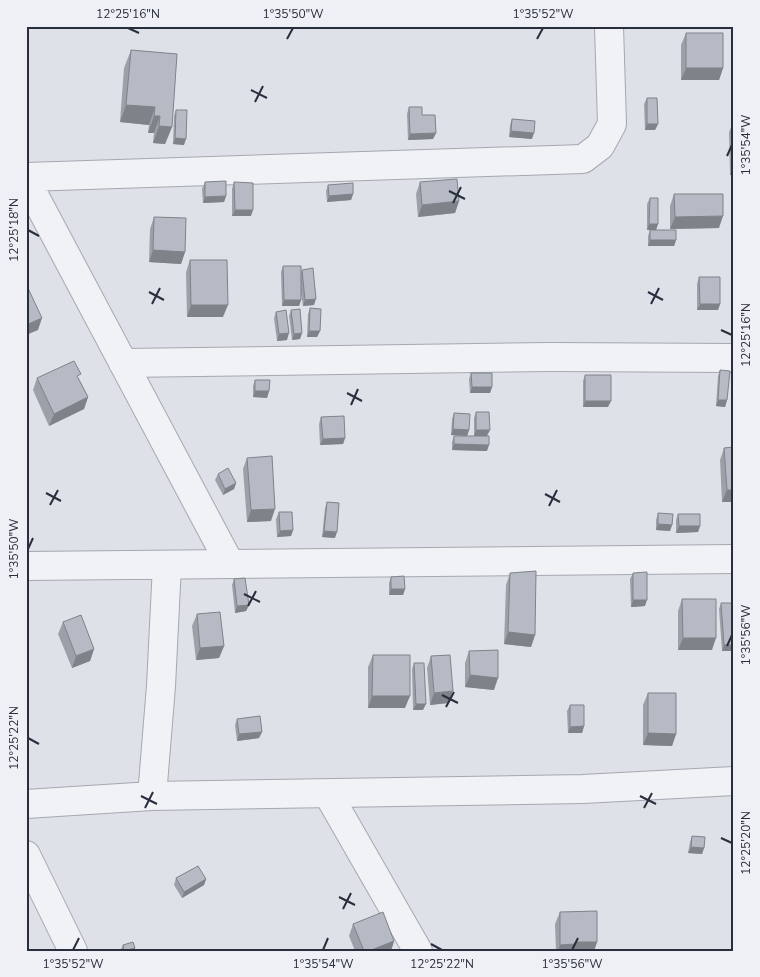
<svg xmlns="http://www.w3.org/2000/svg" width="760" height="977" font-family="'Nunito Sans',sans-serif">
<rect width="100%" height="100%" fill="#dee1e7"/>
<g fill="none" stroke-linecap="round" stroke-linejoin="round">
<!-- minor casing -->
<g stroke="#a4a8b1" stroke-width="30">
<path id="minor" d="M26,177L583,159L600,146L612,124L609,26
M26,180L230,564
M123,363L551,357L734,358
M26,566L734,559
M328,794L418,951
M152,796L161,686L167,565
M26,804L152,796L583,789L734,781
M26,855L73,951"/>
</g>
<!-- minor -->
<use href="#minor" stroke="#f1f2f6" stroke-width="28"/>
</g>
<!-- wall -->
<path fill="#9da0a9" d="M686,33L723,68L719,80H681V45Z
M131,50L172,127L165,144L153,143L154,133H148L149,125L120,122L124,68Z
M647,98L658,124L655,130H645L644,104Z
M409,107L422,115L436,133L433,139L408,140L407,114Z
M176,110L184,145L173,144L174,116Z
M512,119L532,139L509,137L510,125Z
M734,120V175H730L729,132Z
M205,182L226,196L224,202L203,203L202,189Z
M234,182L251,216H232V189Z
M420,182L459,201L455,213L418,217L416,194Z
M328,185L353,194L351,200L327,202L326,191Z
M674,194L719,228L670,229V206Z
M650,198L658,224L656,230H647V204Z
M154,217L185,252L181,264L149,262L150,229Z
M650,230L676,240L674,246H648V236Z
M190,260L223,317H187L186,272Z
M283,266L301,272L302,270L314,305L303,306L301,293V300L299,306H282L281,272Z
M699,277L720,304L718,310H697V284Z
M310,308L320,331L317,337H307L308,314Z
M291,310L302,333L300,339L292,340L289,316Z
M276,312L287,340L277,341L274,318Z
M720,370L727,400L725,407L716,406L718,376Z
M471,373L492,387L490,393H470L469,379Z
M585,375L608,407H583V381Z
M37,378L79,379L88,397L84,409L49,426L33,390Z
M255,380L269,391L267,398L253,397V386Z
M476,412H489L474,436V418Z
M454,413L469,430L467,436L451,435L452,419Z
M321,417L345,438L343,444L320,445L319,424Z
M454,436L487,451L452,450V442Z
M734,447V502H722L720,460L724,448Z
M247,458L271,521L247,522L243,469Z
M218,474L236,483L234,489L223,495L215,480Z
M327,502L335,538L322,537L325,508Z
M279,512L293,530L291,536L277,537L276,519Z
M658,513L672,525L670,531L656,530V520Z
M678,514L700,526L698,532L676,533V520Z
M510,573L535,635L531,647L504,644L506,585Z
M633,573L645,606L631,607L630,579Z
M391,577L405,589L403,595H389V583Z
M234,579L249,605L246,611L235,613L232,585Z
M682,599L712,650H678V611Z
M721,603L732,651H722L719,609Z
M197,614L224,646L219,658L196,660L192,626Z
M63,622L94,649L90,661L72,668L58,634Z
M469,651L494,690L465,687V663Z
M373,655L405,708H368V667Z
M431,656L448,703L430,705L427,668Z
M414,663L423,710H413L412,669Z
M648,693L676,734L672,746L643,745V705Z
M570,705L584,726L582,733H568L567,711Z
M237,719L262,732L259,738L237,741L235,725Z
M692,836L704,848L702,854L688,853L690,842Z
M176,878L206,879L204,885L182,898L174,885Z
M560,912L597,942L594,951H556L555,924Z
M353,924L394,941L391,951H355L349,936Z
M123,945L135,948L134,951H120Z"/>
<!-- shaded-wall -->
<path fill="#7f8289" d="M686,68H723L719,80H681Z
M126,105L155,107L149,125L120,122Z
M154,116H160L154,133H148Z
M647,124H658L655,130H645Z
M159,126L172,127L165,144L153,143Z
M511,131L534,133L532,139L509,137Z
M436,133L433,139L408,140L410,134Z
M175,138L186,139L184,145L173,144Z
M734,164V175H730Z
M353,194L351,200L327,202L329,196Z
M226,196L224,202L203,203L205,197Z
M459,201L455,213L418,217L422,205Z
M235,210H253L251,216H232Z
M723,216L719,228L670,229L675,217Z
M649,224H658L656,230H647Z
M650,240H676L674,246H648Z
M153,250L185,252L181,264L149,262Z
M316,299L314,305L303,306L305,300Z
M284,300H301L299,306H282Z
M700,304H720L718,310H697Z
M191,305H228L223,317H187Z
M42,318L38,330L26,335V325Z
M309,331H320L317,337H307Z
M289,333L287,340L277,341L279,334Z
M302,333L300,339L292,340L294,334Z
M472,387H492L490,393H470Z
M255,391H269L267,398L253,397Z
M88,397L84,409L49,426L54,414Z
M718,400H727L725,407L716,406Z
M585,401H611L608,407H583Z
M453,429L469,430L467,436L451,435Z
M476,430H490L487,436H474Z
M345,438L343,444L320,445L323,439Z
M454,444L489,445L487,451L452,450Z
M236,483L234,489L223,495L225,489Z
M727,490H734V502H722Z
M275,509L271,521L247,522L251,510Z
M658,524L672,525L670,531L656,530Z
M679,526H700L698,532L676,533Z
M293,530L291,536L277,537L280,531Z
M324,531L337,532L335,538L322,537Z
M391,589H405L403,595H389Z
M633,600H647L645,606L631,607Z
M249,605L246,611L235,613L237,606Z
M508,632L535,635L531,647L504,644Z
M683,638H716L712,650H678Z
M724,645H734L732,651H722Z
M224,646L219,658L196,660L200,648Z
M94,649L90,661L72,668L76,656Z
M470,675L498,678L494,690L465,687Z
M453,691L448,703L430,705L434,693Z
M372,696H410L405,708H368Z
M416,704H426L423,710H413Z
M584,726L582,733H568L570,727Z
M262,732L259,738L237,741L239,734Z
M648,733L676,734L672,746L643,745Z
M691,847L704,848L702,854L688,853Z
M206,879L204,885L182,898L184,892Z
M394,941L391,951H369Z
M575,942H597L594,951H558L560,945Z
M135,948L134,951H124Z"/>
<!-- building -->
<path fill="#b6bac4" stroke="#7f8289" d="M686,33H723V68H686Z
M131,50L177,54L172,127L159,126L160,116H154L155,107L126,105Z
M647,98H657L658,124H647Z
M409,107H422V115H435L436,133L410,134Z
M176,110H187L186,139L175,138Z
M512,119L535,121L534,133L511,131Z
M457,179L459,201L422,205L420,182Z
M226,181V196L205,197V182Z
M234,182L253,183V210H235Z
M353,183V194L329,196L328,185Z
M674,194H723V216L675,217Z
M650,198H658V224H649Z
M154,217L186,218L185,252L153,250Z
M650,230H676V240H650Z
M190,260H227L228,305H191Z
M283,266H301V300H284Z
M313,268L316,299L305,300L302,270Z
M699,277H720V304H700Z
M26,284L42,318L26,325Z
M310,308L321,309L320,331H309Z
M300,309L302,333L294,334L291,310Z
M286,310L289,333L279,334L276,312Z
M74,361L81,374L77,376L88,397L54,414L37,378Z
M720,370L730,371L727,400H718Z
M471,373H492V387H472Z
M585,375H611V401H585Z
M255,380H270L269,391H255Z
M476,412H489L490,430H476Z
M454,413L470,414L469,430L453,429Z
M344,416L345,438L323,439L321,417Z
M454,436H489V445L454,444Z
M734,447V490H727L724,448Z
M272,456L275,509L251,510L247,458Z
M228,468L236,483L225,489L218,474Z
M327,502L339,503L337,532L324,531Z
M279,512H292L293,530L280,531Z
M658,513L673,514L672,525L658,524Z
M678,514H700V526H679Z
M536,571L535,635L508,632L510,573Z
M647,572V600H633V573Z
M404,576L405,589H391V577Z
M245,578L249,605L237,606L234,579Z
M682,599H716V638H683Z
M721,603H732L734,630V645H724Z
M220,612L224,646L200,648L197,614Z
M81,615L94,649L76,656L63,622Z
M498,650V678L470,675L469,651Z
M373,655H410V696H372Z
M450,655L453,691L434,693L431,656Z
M414,663H424L426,704H416Z
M648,693H676V734L648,733Z
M570,705H584V726L570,727Z
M260,716L262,732L239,734L237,719Z
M692,836L705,837L704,848L691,847Z
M198,866L206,879L184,892L176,878Z
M597,911V942H575V944L560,945V912Z
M383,912L394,941L369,951H364L353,924Z
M133,942L135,948L124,951L123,945Z"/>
<!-- ticks -->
<path fill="none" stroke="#282e3d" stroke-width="2" d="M128,28L139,33M287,39L293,28M537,39L543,28M251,90L267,98M255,102L263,86M727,156L732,145M449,191L465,199M453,203L461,187M28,230L39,236M149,292L164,300M648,292L663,300M152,304L160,288M651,304L659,288M721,330L732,335M347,393L362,401M351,405L358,389M46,493L61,501M545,494L560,502M50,505L58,490M549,506L557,490M28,549L33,538M244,594L260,602M248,606L256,591M727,646L732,635M442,695L458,703M446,707L454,692M28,738L39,744M141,796L157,804M640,796L656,804M145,808L153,792M644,808L652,793M721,838L732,843M339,897L355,905M343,909L351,893M431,944L442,950M73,950L79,938M323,950L328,938M572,950L578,938"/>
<!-- border -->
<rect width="760" height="977" fill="none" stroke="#eef0f5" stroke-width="55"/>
<rect x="28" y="28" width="704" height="922" fill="none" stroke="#282e3d" stroke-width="2"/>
<g font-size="12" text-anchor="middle" fill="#282e3d">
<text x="128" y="18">12°25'16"N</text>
<text x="293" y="18">1°35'50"W</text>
<text x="543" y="18">1°35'52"W</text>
<text transform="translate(746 145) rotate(-90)" y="4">1°35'54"W</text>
<text transform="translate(14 230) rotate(-90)" y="4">12°25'18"N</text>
<text transform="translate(746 335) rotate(-90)" y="4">12°25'16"N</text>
<text transform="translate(14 549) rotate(-90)" y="4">1°35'50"W</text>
<text transform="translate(746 635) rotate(-90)" y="4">1°35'56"W</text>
<text transform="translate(14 738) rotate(-90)" y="4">12°25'22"N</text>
<text transform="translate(746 843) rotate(-90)" y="4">12°25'20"N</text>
<text x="73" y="968">1°35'52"W</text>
<text x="323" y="968">1°35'54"W</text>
<text x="442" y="968">12°25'22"N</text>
<text x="572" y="968">1°35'56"W</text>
</g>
</svg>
